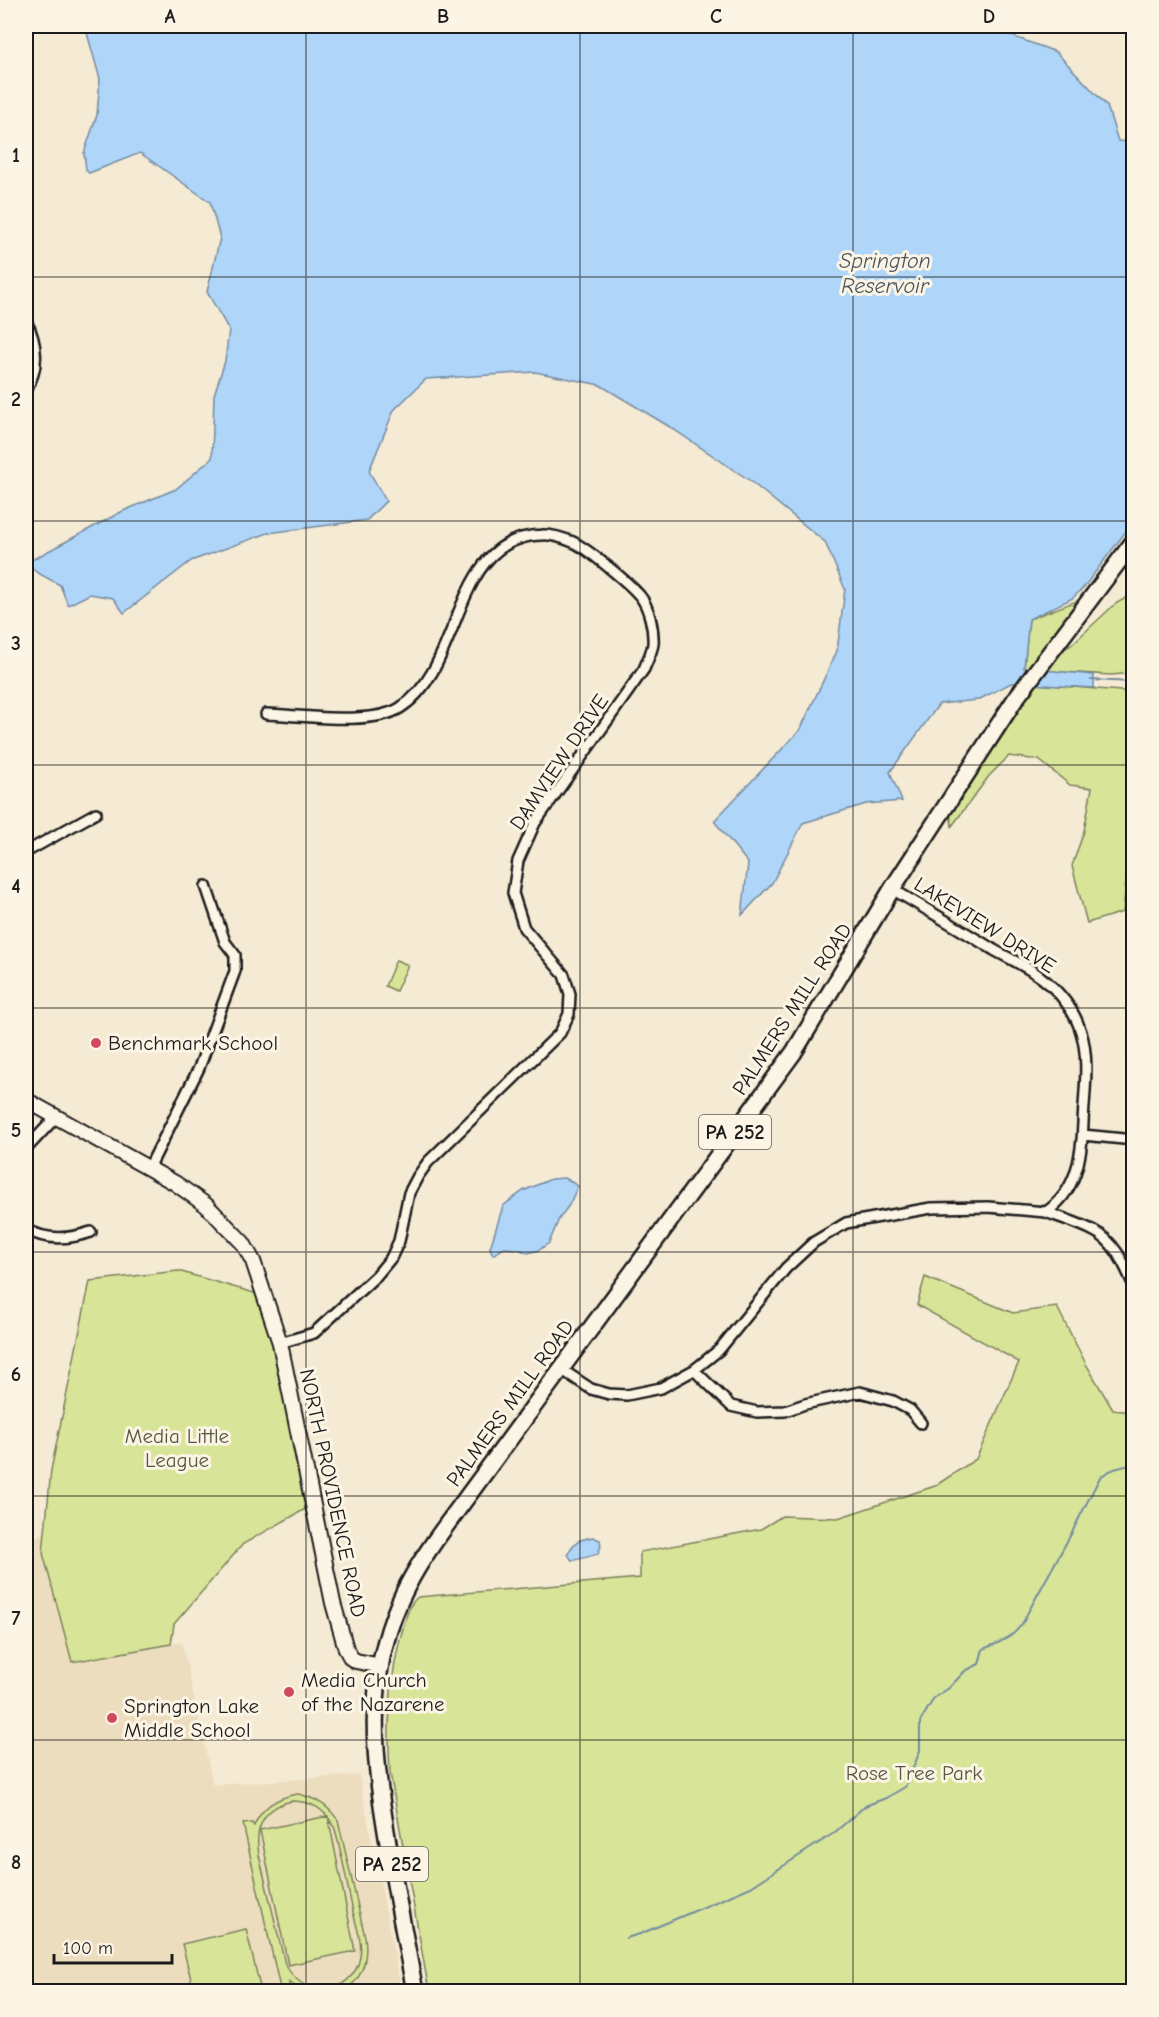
<svg xmlns="http://www.w3.org/2000/svg" width="1159" height="2017" font-family="'Comic Neue',sans-serif">
<rect width="100%" height="100%" fill="#f5ead4"/>
<filter id="ink" filterUnits="userSpaceOnUse"><feTurbulence type="fractalNoise" baseFrequency=".0167" numOctaves="2"/><feDisplacementMap in="SourceGraphic" scale="12" xChannelSelector="R" yChannelSelector="G"/><feConvolveMatrix kernelMatrix="1 2 1 2 8 2 1 2 1" color-interpolation-filters="sRGB"/></filter>
<g filter="url(#ink)">
<!-- built -->
<path fill="#edddbf" d="M45,1533L43,1553L72,1662L182,1642L213,1785L359,1775L401,1989L394,1992H26V1540Z"/>
<!-- green -->
<path fill="#d8e598" stroke="#7a805a" stroke-width="1.5" fill-rule="evenodd" d="M1133,594V673L1111,675L1047,671L1060,651L1070,646L1115,604Z
M1079,600L1028,669H1024L1029,619Z
M1036,684L1133,692V864L1127,872L1123,912L1087,923L1072,866L1084,831L1092,788L1070,785L1039,760L1009,756L989,776L952,826L950,813Z
M396,960L408,965L396,991L385,986Z
M1133,1040V1066L1127,1063L1128,1042Z
M178,1271L265,1296L309,1507L243,1544L174,1624L171,1644L72,1662L43,1553L51,1470L90,1281Z
M925,1277L1013,1313L1057,1307L1086,1364L1113,1410L1133,1412V1991H429L390,1773C387,1723 389,1674 404,1625C407,1614 409,1604 418,1597L640,1578V1552L761,1529L782,1516L838,1518L935,1486L976,1459L1019,1362L917,1305Z
M298,1794C316,1798 327,1805 338,1820L365,1937C368,1957 363,1982 343,1990C337,1993 330,1992 324,1992C307,1992 303,1992 289,1982V1986L280,1988L243,1824L252,1823L254,1826C262,1806 277,1797 298,1794ZM292,1801C312,1801 324,1809 334,1826C342,1852 346,1880 352,1907C355,1923 363,1941 360,1957C357,1975 343,1988 325,1989C306,1991 294,1980 285,1964L259,1855C254,1827 264,1807 292,1801Z
M328,1816L355,1951L288,1965L260,1830Z
M246,1929L261,1991H194L182,1944Z"/>
<!-- water -->
<path fill="#afd5f9" stroke="#748ba1" stroke-width="1.5" d="M85,26H1006L1009,35L1056,52L1107,106L1118,141L1133,142V522L1084,587L1073,598L1029,619L1024,668L1094,675V688L1011,683L978,700L939,704L890,772L902,801L866,804L803,823L772,883L742,915L748,863L714,821L800,730L837,651L845,589L825,542L749,480L670,427L600,385L535,372L426,379L394,410L369,471L386,501L367,520L268,533L191,561L124,613L113,598L90,594L68,605L60,585L36,572L26,563L123,511L176,489L212,458L214,395L225,361L229,330L207,292L220,238L210,202L140,153L89,173L86,170L84,153L97,115L100,79Z
M565,1178L578,1186L569,1205L559,1219L549,1243L539,1250L528,1253L518,1249L504,1248L493,1255L490,1248L503,1206L523,1191L551,1179Z
M593,1537L600,1540L601,1546L598,1554L572,1561L568,1554C573,1542 580,1539 593,1537Z"/>
<g fill="none" stroke-linecap="round" stroke-linejoin="round">
<!-- stream -->
<path stroke="#748ba1" stroke-width="2" d="M1091,680L1134,682
M626,1938L640,1934L751,1887L834,1833L865,1806L886,1798L905,1787L920,1751V1722L934,1698L949,1688L965,1671L979,1664L983,1649C1002,1642 1020,1634 1027,1614L1070,1536L1100,1477C1110,1469 1121,1466 1134,1465"/>
<!-- minor casing -->
<g stroke="#1c1c1c" stroke-width="14">
<path id="minor" d="M26,321C37,342 40,368 26,389
M266,714C300,715 372,726 400,708C465,667 450,537 542,535C552,534 563,538 573,542C588,549 629,583 640,596C649,607 654,629 653,644C652,652 647,661 644,669L535,823L518,861L513,893L524,928L564,975L570,994L569,1014L560,1033L428,1162L418,1176L409,1193L399,1241L391,1258L377,1275L314,1333L280,1343
M26,852L96,813
M892,889C926,909 960,929 994,950C1010,959 1028,967 1042,978C1059,991 1075,1011 1081,1032C1090,1061 1084,1094 1083,1123C1082,1157 1076,1192 1046,1212C1061,1218 1079,1223 1094,1231C1115,1241 1125,1266 1134,1286
M1083,1135L1134,1140
M26,1149L56,1117
M149,1168L199,1068L235,971V955L225,942L206,886
M26,1229C46,1241 70,1239 91,1232
M561,1369L591,1389L609,1394L627,1395L661,1388L694,1370L719,1350L786,1268L814,1242L846,1223L931,1208L988,1207L1046,1212
M694,1370L731,1406L757,1412L785,1411L805,1404L860,1392L893,1401L910,1410L921,1423"/>
</g>
<!-- secondary casing -->
<g stroke="#1c1c1c" stroke-width="18">
<path id="secondary" d="M26,1100L175,1183L206,1205L243,1243L253,1261L280,1343L333,1603L346,1649L351,1658L356,1661L381,1666"/>
</g>
<!-- primary casing -->
<g stroke="#1c1c1c" stroke-width="20">
<path id="primary" d="M415,1992C406,1942 396,1893 388,1843C374,1759 364,1683 400,1601C411,1576 426,1553 442,1531L794,1052L892,889L1016,698L1134,541"/>
</g>
<!-- minor -->
<use href="#minor" stroke="#fcf5e5" stroke-width="9"/>
<!-- secondary -->
<use href="#secondary" stroke="#fcf5e5" stroke-width="14"/>
<!-- primary -->
<use href="#primary" stroke="#fcf5e5" stroke-width="15"/>
</g>
</g>
<!-- grid -->
<path fill="none" stroke="#1c1c1c" stroke-width="1.5" stroke-opacity="0.55" d="M306,26V1992M580,26V1992M853,26V1992M26,277H1134M26,521H1134M26,765H1134M26,1008H1134M26,1252H1134M26,1496H1134M26,1740H1134"/>
<!-- markers -->
<g fill="#d1495b" stroke="#fcf5e5" stroke-width="2">
<circle cx="96" cy="1043" r="6"/>
<circle cx="289" cy="1692" r="6"/>
<circle cx="112" cy="1718" r="6"/>
</g>
<g text-anchor="middle" stroke-width="6" stroke-linejoin="round" paint-order="stroke">
<!-- shield labels -->
<g fill="#fcf5e5" stroke="#5f5d58" stroke-width="1.5">
<rect x="699" y="1115" width="72" height="34" rx="4.5"/>
<rect x="356" y="1847" width="72" height="34" rx="4.5"/>
</g>
<g font-size="20" font-weight="bold" fill="#1c1c1c">
<text x="735" y="1139">PA 252</text>
<text x="392" y="1871">PA 252</text>
</g>
<!-- street labels -->
<g font-size="21" fill="#1c1c1c" stroke="#fcf5e5">
<text transform="translate(559 762) rotate(-56)" y="7">DAMVIEW DRIVE</text>
<text transform="translate(985 925) rotate(32)" y="7">LAKEVIEW DRIVE</text>
<text transform="translate(792 1009) rotate(-57)" y="7">PALMERS MILL ROAD</text>
<text transform="translate(510 1403) rotate(-54)" y="7">PALMERS MILL ROAD</text>
<text transform="translate(333 1493) rotate(78)" y="7">NORTH PROVIDENCE ROAD</text>
</g>
<!-- poi labels -->
<g font-size="21" fill="#1c1c1c" stroke="#fcf5e5" text-anchor="start">
<text x="108" y="1050">Benchmark School</text>
<text x="301" y="1687">Media Church<tspan x="301" dy="24">of the Nazarene</tspan></text>
<text x="124" y="1713">Springton Lake<tspan x="124" dy="24">Middle School</tspan></text>
</g>
<!-- park labels -->
<g font-size="21" fill="#545841" stroke="#fcf5e5">
<text x="177" y="1443">Media Little<tspan x="177" dy="24">League</tspan></text>
<text x="914" y="1780">Rose Tree Park</text>
</g>
<!-- water labels -->
<g font-size="22" font-style="italic" fill="#48545e" stroke="#fcf5e5">
<text x="885" y="268">Springton<tspan x="885" dy="25">Reservoir</tspan></text>
</g>
</g>
<!-- margin -->
<rect width="1159" height="2017" fill="none" stroke="#fcf5e5" stroke-width="66"/>
<!-- scale -->
<path d="M54 1954v9h118v-9" fill="none" stroke="#1c1c1c" stroke-width="3"/>
<text x="63" y="1954" font-size="18" fill="#1c1c1c" stroke="#fcf5e5" stroke-width="4.5" paint-order="stroke">100 m</text>
<rect x="33" y="33" width="1093" height="1951" fill="none" stroke="#1c1c1c" stroke-width="2"/>
<g font-size="20" text-anchor="middle" font-weight="bold" fill="#1c1c1c">
<text x="170" y="23">A</text>
<text x="443" y="23">B</text>
<text x="716" y="23">C</text>
<text x="989" y="23">D</text>
<text x="16" y="162">1</text>
<text x="16" y="406">2</text>
<text x="16" y="650">3</text>
<text x="16" y="893">4</text>
<text x="16" y="1137">5</text>
<text x="16" y="1381">6</text>
<text x="16" y="1625">7</text>
<text x="16" y="1869">8</text>
</g>
</svg>
